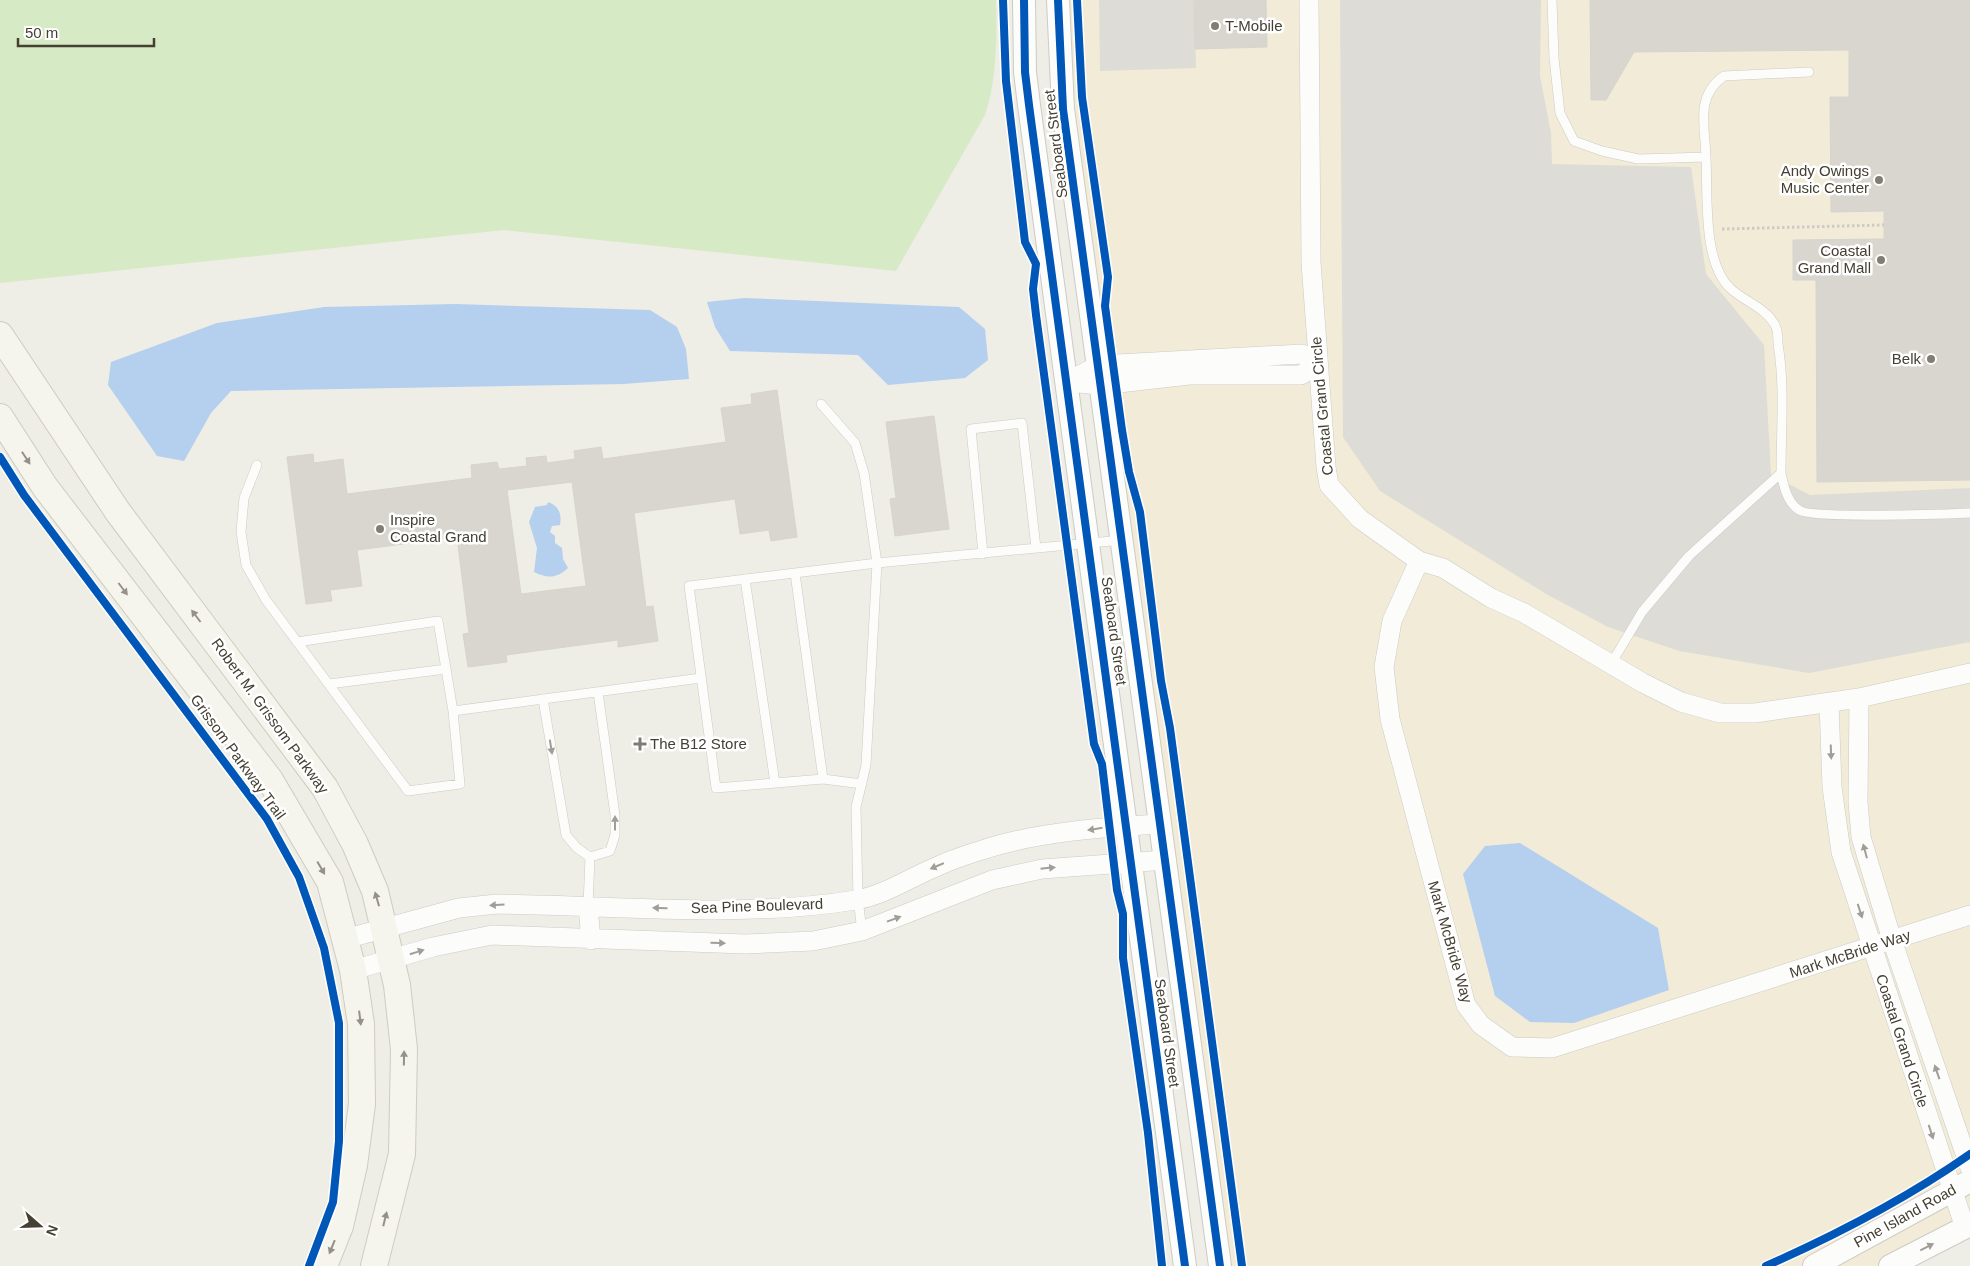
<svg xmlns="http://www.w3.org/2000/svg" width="1970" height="1266" font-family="Helvetica,sans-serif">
<rect width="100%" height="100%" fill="#eeede6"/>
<!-- commercial -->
<path fill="#f2ebd8" d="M1058,0H1970V1225L1882,1266H1221Z"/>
<!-- green -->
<path fill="#d6eac5" d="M0,0H996C997,38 997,79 985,115L896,271L504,230L0,283Z"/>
<!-- parking -->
<path fill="#dddcd6" d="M1099,0H1194L1196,68L1100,71Z
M1340,0H1541L1540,76L1551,133L1552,164L1691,167L1706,274L1764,345L1771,475L1810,495L1970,488V642L1809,673L1679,651L1608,627L1548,595L1380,491L1343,437Z"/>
<!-- water -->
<path fill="#b5cfee" d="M744,298L959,307L985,329L988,360L965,378L888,385L858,355L730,351L715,327L707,302Z
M455,304L650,310L677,327L686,349L689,379L623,384L231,391L211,413L184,461L157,456L108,385L111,362L217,323L324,307Z
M548,502C559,506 562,514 560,525L552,526L550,532L555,536V543L562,548L563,559L568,568C557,578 548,579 534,572L537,548L529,522L535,507L547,505Z
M1520,843L1658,928L1669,990L1574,1023L1530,1022L1495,996L1463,874L1485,846Z"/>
<!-- building -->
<path fill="#d8d6cf" stroke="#d6d4cc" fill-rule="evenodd" d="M1194,0H1266L1267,47L1195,49Z
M1590,0H1970V480L1817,482L1816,280H1793V240L1884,239V211L1831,212L1830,97H1849V50L1634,52L1606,100H1591Z
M777,390L797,537L771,541L769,530L740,534L735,499L634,513L646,607L653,606L658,641L618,647V640L506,655L507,662L468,667L463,634L469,633L457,537L357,550L362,586L330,590L332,601L306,604L287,457L313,454L314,463L343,459L347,494L472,478L471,465L497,462L499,469L527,466L526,458L546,456L547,463L575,459L574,451L601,447L603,459L726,442L721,408L752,404L751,394ZM572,482L586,586L521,594L507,490Z
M934,416L949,529L895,536L890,499L896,498L886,422Z"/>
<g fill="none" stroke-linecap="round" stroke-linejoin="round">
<!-- service casing -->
<g stroke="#cccbc4" stroke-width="10">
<path id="service" d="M1552,0L1554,58L1560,113L1574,141L1602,151L1638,159L1706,157C1708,194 1702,263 1731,289C1744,301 1766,308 1775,325C1778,330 1778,338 1778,344C1785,386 1781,431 1781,473C1784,487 1787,502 1799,510C1811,519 1946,514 1970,513
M1706,157C1705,126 1695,96 1724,76L1809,72
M257,465L244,498L241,532L246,565L266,600L408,791L460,784L453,711L701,678
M983,554L971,429L1022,423L1036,548
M795,573L823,779L716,788L689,586L877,563L864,473L855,443L821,404
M745,579L775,783
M297,642L438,621L453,711
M1611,664L1642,612L1689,556L1781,473
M329,684L446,669
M543,699L566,835L577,848L590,857
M823,779L862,784
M590,857L610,851L615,835V815L598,692
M588,906L590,857
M862,931L858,899L856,807L866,765L877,563L1122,540"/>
</g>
<!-- minor casing -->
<g stroke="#cccbc4" stroke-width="20">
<path id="minor" d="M1309,0L1311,262L1326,467L1329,485L1360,519L1419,561L1443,568L1491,598L1524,613L1643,683L1681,702L1720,713H1755L1859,698L1970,673
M1302,354L1317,365L1301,375H1189L1101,385L1067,382L1099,365Z
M1419,561L1392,621L1384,667L1390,719L1466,1005L1481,1025L1512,1047L1552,1048L1970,915
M1859,698L1858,802L1861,837L1892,940L1970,1168
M1829,703L1832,787L1841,852L1965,1228
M588,906L591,940
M345,939L459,908L497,904C616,905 737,919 856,900C885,895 909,878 936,867C950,860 966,855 982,850C1036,832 1105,827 1161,824
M353,970L433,947L492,935L745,944L813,941L862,931L992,880L1042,869L1166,860"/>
</g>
<!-- tertiary casing -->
<g stroke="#cccbc4" stroke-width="24">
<path id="tertiary" d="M1024,0L1025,72L1029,105L1185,1266
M1058,0L1063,109L1220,1266
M1814,1266L1970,1181
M1890,1266L1970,1225"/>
</g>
<!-- secondary casing -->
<g stroke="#ceccbd" stroke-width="28">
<path id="secondary" d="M0,335L118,512L325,788L355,844L375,891L397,985L404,1049L402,1154L374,1266
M0,417L45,487L270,780L330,882L353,970L361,1024L362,1104L354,1165L340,1226L324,1266"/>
</g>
<!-- path -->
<path stroke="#cdcbc6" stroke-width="3" stroke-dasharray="2.5 2.5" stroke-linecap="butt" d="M1722,229L1884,225"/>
<!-- service -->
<use href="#service" stroke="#fcfcfb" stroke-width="9"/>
<!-- minor -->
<use href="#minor" stroke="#fcfcfb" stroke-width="19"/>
<!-- tertiary -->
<use href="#tertiary" stroke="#fcfcfb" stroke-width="22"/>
<!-- secondary -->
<use href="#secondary" stroke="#f6f5ed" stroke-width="26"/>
<!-- cycleway casing -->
<g stroke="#fff" stroke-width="11">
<path id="cycleway" d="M1003,0L1006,81L1025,242L1036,264L1033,289L1036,315L1094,744L1102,764L1117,890L1123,914V958L1148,1133L1162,1266
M1024,0L1025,72L1029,105L1185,1266
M1058,0L1063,109L1220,1266
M1077,0L1082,97L1108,277L1105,306L1122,430L1129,472L1140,512L1161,681L1170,728L1242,1266
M0,457L24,495L267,819L299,877L324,948L339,1023V1141L333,1202L309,1266
M1766,1266C1838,1234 1906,1199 1970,1154"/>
</g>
<!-- cycleway -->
<use href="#cycleway" stroke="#0057b8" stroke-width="8"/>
</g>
<!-- one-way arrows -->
<defs><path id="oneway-solid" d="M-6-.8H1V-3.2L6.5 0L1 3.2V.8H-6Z" transform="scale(1.25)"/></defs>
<g fill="#949187">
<use href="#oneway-solid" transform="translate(26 458) rotate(57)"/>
<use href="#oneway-solid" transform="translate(123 589) rotate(53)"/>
<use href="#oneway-solid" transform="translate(196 616) rotate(-127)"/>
<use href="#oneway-solid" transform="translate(321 868) rotate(60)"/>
<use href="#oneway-solid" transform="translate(377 899) rotate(-106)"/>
<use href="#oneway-solid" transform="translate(360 1018) rotate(83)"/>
<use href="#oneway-solid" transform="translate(404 1058) rotate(-89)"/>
<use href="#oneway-solid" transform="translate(385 1219) rotate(-76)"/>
<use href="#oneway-solid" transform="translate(332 1247) rotate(112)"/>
</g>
<g fill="#a09e97">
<use href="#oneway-solid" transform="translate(551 747) rotate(81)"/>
<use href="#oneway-solid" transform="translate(1831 752) rotate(88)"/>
<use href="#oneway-solid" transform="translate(615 823) rotate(-90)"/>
<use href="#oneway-solid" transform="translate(1095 829) rotate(171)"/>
<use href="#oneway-solid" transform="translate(1865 851) rotate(-105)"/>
<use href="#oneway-solid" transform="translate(937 866) rotate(157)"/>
<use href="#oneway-solid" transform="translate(1048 868) rotate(-6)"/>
<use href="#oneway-solid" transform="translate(497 905) rotate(177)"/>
<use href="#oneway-solid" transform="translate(660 908) rotate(-178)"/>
<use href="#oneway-solid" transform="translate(1860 911) rotate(72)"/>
<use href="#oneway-solid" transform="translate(894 919) rotate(-20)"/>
<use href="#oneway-solid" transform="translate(718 943) rotate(1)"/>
<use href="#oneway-solid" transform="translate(417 952) rotate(-17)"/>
<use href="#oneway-solid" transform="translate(1937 1072) rotate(-109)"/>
<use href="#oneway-solid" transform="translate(1931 1132) rotate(72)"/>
<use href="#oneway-solid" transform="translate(1927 1247) rotate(-27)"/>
</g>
<!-- markers -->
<g fill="#807d72" stroke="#fff" stroke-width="2">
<circle cx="1215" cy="26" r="5"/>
<circle cx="1879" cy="180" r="5"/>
<circle cx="1881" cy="260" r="5"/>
<circle cx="1931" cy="359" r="5"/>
<circle cx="380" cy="529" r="5"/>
<path d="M637.5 736.5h5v5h5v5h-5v5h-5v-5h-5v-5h5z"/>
</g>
<g text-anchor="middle" stroke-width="5" stroke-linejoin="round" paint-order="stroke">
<!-- poi labels -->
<g font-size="15" fill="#444033" stroke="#fff" text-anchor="start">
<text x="1225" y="31">T-Mobile</text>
<text x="1869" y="176" text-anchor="end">Andy Owings<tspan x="1869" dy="17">Music Center</tspan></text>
<text x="1871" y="256" text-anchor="end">Coastal<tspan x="1871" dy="17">Grand Mall</tspan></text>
<text x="1921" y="364" text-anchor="end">Belk</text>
<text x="390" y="525">Inspire<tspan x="390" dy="17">Coastal Grand</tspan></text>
<text x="650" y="749">The B12 Store</text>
</g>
<!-- street labels -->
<g font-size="15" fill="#444033" stroke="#fff">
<text transform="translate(1056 144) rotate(-97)" y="5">Seaboard Street</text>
<text transform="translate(1322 406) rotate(-95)" y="5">Coastal Grand Circle</text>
<text transform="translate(1114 631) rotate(82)" y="5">Seaboard Street</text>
<text transform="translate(270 716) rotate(54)" y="5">Robert M. Grissom Parkway</text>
<text transform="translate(238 757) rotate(54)" y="5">Grissom Parkway Trail</text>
<text transform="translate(757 906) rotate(-2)" y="5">Sea Pine Boulevard</text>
<text transform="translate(1450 942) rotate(74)" y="5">Mark McBride Way</text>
<text transform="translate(1850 954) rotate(-18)" y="5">Mark McBride Way</text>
<text transform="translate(1167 1033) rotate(82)" y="5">Seaboard Street</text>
<text transform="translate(1902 1041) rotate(72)" y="5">Coastal Grand Circle</text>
<text transform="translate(1905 1216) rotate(-29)" y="5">Pine Island Road</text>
</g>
</g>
<!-- north arrow -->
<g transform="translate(40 1226) rotate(110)" stroke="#ffffff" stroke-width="4" paint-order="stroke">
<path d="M0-4L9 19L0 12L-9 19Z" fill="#444033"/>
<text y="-8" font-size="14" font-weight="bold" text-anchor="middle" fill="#444033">N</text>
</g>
<!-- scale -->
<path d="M18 38v8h136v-8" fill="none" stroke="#444033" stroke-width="2.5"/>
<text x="25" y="38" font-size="15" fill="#444033" stroke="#ffffff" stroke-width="4" paint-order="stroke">50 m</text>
</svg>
